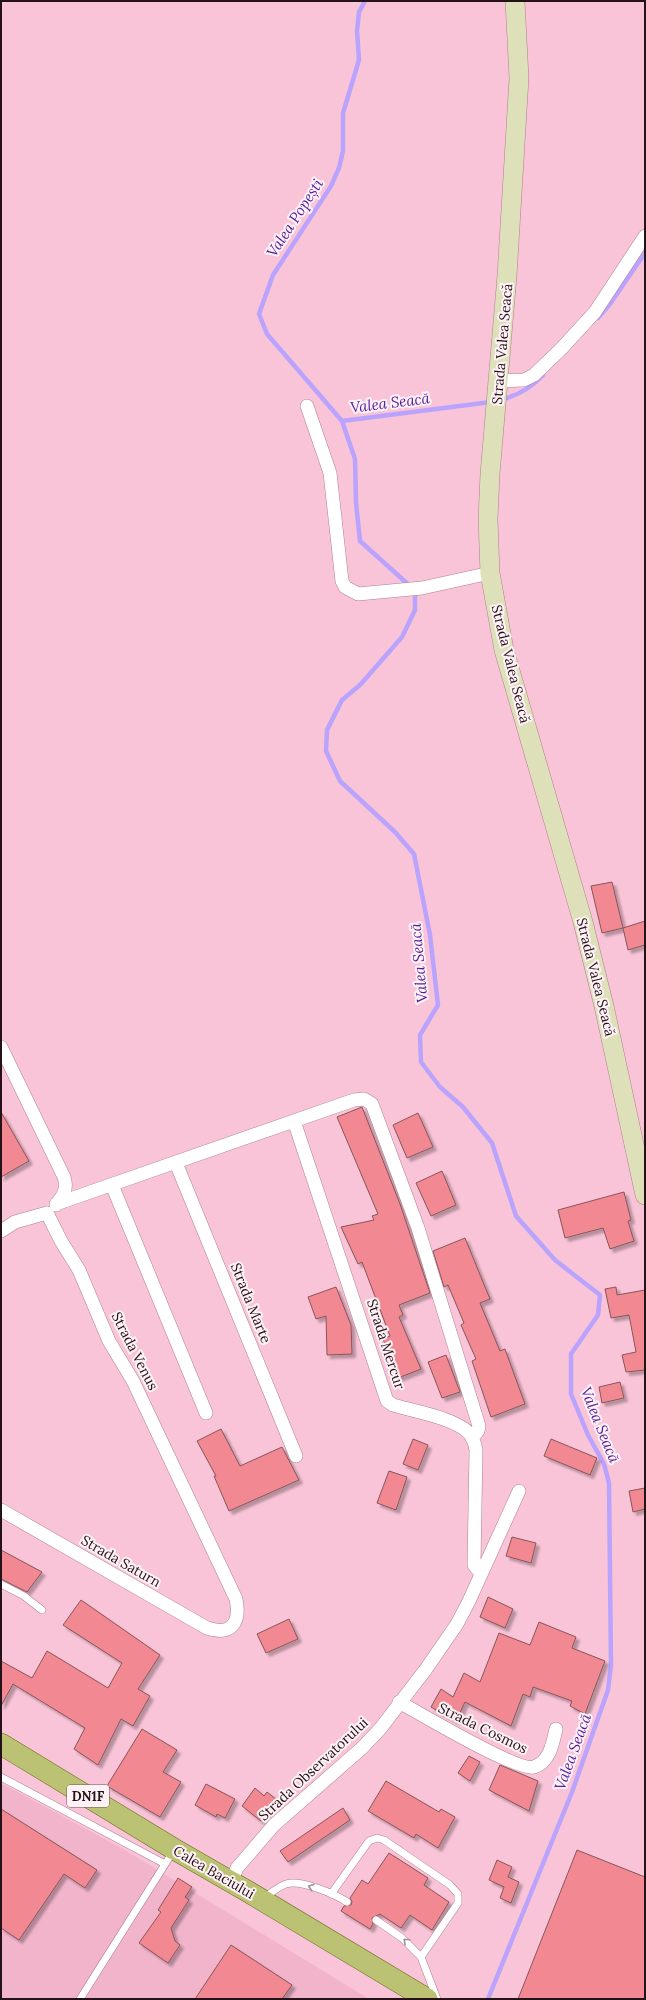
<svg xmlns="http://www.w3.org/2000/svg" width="646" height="2000" font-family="Lora,serif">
<defs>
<filter id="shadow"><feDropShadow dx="3.5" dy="3.5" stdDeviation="1" flood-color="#0004"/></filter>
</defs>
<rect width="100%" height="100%" fill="#f9c4d7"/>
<!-- built -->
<path fill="#f1b4cb" d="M1,1783L125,1850L369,1999H1Z"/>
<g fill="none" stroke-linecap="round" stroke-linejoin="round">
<!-- stream -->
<path stroke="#b9a3fd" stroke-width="4.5" d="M365,1L359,12L357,31L359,60L343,113V151L339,168L331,186L273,275L259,314L267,334L342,421L355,459L356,503L360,541L410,586
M598,318L610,304L645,253
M500,400C517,396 531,388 543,375
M342,421L491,402
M415,591V610L402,637L360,685L342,700L327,730L326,751L340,781L395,832L414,854L430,935L438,1005L420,1035L421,1062L440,1087L463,1107L492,1143L516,1216L555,1260L600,1295L598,1315L571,1354V1394L588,1435L604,1464L609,1483L611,1665L608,1690L572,1792L488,1999"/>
</g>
<!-- building -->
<path fill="#f18892" stroke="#87565a" filter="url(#shadow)" d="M612,882L623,928L602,933L591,886Z
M645,921V945L628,950L623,928Z
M362,1107L400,1204L430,1293L399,1305L403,1315L399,1317L421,1369L398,1378L383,1339L390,1336L362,1262L358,1264L341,1227L374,1220L372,1216L378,1214L337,1117Z
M1,1112L29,1161L1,1177Z
M418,1113L433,1147L407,1158L393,1125Z
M442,1171L456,1205L431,1216L416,1183Z
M624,1192L631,1220L628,1221L634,1241L610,1249L603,1228L565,1238L558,1210Z
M465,1238L490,1299L480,1303L500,1351L505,1349L525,1404L491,1417L472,1361L476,1359L461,1325L464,1323L448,1285L444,1287L433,1251Z
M336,1287L351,1325L352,1354L327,1355L326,1316L316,1319L308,1297Z
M616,1287L617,1295L645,1290V1370L626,1372L622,1355L636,1352L629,1315L611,1318L605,1289Z
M446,1355L460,1392L442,1398L428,1362Z
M620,1382L624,1398L602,1403L599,1387Z
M221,1429L240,1466L282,1447L299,1480L229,1511L214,1476H216L197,1441Z
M413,1439L428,1445L418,1470L403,1464Z
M551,1439L597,1458L590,1475L544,1456Z
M389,1471L407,1477L396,1510L377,1503Z
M645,1488V1509L633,1512L629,1491Z
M512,1537L536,1543L531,1563L506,1556Z
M1,1550L42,1572L27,1592L1,1579Z
M488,1597L513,1609L505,1628L480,1617Z
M81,1600L160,1655L138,1689L150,1696L133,1726L121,1719L98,1765L74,1749L85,1728L13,1684L1,1706V1661L32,1678L47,1651L108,1688L122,1663L63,1625Z
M289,1619L298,1639L266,1653L257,1634Z
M539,1622L576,1637L572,1648L605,1661L585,1714L570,1706L572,1701L533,1687L530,1697L523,1694L511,1726L465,1702L456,1721L431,1707L441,1689L453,1697L464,1673L480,1682L499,1633L530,1645Z
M142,1729L177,1750L163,1772L181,1782L160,1817L107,1786Z
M469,1756L480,1762L470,1781L458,1773Z
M500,1765L538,1781L529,1811L489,1790Z
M386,1781L439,1812L441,1809L455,1817L438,1848L416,1834L414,1838L368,1811Z
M206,1784L235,1799L225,1818L217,1814L216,1817L195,1805Z
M255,1788L264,1796L267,1792L277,1800L261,1821L242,1806Z
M343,1808L350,1820L288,1862L280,1851Z
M1,1809L97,1870L85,1888L64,1874L19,1940L1,1928Z
M577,1850L645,1877V1999H518Z
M389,1853L428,1878L424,1885L449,1902L432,1930L410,1915L401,1928L380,1914L372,1918L373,1924L370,1929L341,1911L344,1906L351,1905L352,1902L350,1898L362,1880L368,1884Z
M497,1860L512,1867L508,1877L519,1882L511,1903L500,1898L504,1887L489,1880Z
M178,1878L192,1887L185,1897L189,1900L171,1928L175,1941L180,1945L168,1963L139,1943L161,1912L158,1910Z
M231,1945L292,1985L282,1999H195Z"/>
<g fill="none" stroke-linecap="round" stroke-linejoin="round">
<!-- lane casing -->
<g stroke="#b07f91" stroke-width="8">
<path id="lane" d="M1,1584L24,1596L42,1610
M1,1777L165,1864
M331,1894L369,1841L377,1838L384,1840L450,1885L458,1894V1903L421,1957
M264,1898C271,1893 279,1886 286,1884C300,1879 335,1894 347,1902
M376,1920L402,1938L421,1957L437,1999
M80,1999L174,1850"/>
</g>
<!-- street casing -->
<g stroke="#b07f91" stroke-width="14">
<path id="street" d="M498,381L524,380L534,375L562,348L595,312L645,236
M307,406L330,473L342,581L345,587L358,594L422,588L490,573
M1,1047L64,1177C68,1189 63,1196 56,1205
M294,1121L387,1401L393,1405C413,1411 455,1418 469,1433C473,1438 475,1444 476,1450L474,1565L481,1574
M176,1163L296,1456
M112,1185L206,1413
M56,1204L354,1100L364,1099L372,1104L418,1228L479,1426L478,1431L472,1438
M1,1231L15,1222L47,1213
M1,1510L207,1628C231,1636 241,1623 236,1599L133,1381L109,1341L79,1270L61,1241L47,1213
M399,1702C419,1713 518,1772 534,1767C550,1762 553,1742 556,1729
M231,1882L237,1868L274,1825L362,1748L380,1729L426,1669L457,1624L469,1601L519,1491"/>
</g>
<!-- secondary casing -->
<g stroke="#b07f91" stroke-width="20">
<path id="secondary" d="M515,1L519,78L507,276L490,474L488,519L490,573L504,650L583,922L604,1006L645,1195"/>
</g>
<!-- primary casing -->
<g stroke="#6a6a18" stroke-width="22">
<path id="primary" d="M1,1744L174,1849L247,1891L427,1999"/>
</g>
<!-- lane -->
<use href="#lane" stroke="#fff" stroke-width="7"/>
<!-- street -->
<use href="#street" stroke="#fff" stroke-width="13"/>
<!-- secondary -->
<use href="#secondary" stroke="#dde0b9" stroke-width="19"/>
<!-- primary -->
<use href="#primary" stroke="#bcc274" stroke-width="21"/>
</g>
<!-- one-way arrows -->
<defs><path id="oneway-chevron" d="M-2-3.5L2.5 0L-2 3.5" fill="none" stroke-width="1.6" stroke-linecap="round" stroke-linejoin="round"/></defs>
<g stroke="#9d9498">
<use href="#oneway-chevron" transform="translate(311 1887) rotate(-163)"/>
<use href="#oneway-chevron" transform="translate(406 1941) rotate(-137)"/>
</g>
<g text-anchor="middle" stroke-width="4" stroke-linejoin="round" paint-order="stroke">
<!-- shield labels -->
<rect fill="#fef2f6" stroke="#66555b" stroke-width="1" x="67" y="1785" width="42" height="22" rx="3"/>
<g font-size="13" font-weight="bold" fill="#251219">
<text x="88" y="1801">DN1F</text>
</g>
<!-- street labels -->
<g font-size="14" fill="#251219" stroke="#fef2f6">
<text transform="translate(502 344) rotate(-85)" y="5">Strada Valea Seacă</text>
<text transform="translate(511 664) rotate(76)" y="5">Strada Valea Seacă</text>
<text transform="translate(596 977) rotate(76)" y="5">Strada Valea Seacă</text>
<text transform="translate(251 1303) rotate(68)" y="5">Strada Marte</text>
<text transform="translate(386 1344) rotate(72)" y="5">Strada Mercur</text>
<text transform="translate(135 1351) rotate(63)" y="5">Strada Venus</text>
<text transform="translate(121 1561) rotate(30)" y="5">Strada Saturn</text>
<text transform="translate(483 1728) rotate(26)" y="5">Strada Cosmos</text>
<text transform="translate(313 1769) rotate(-43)" y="5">Strada Observatorului</text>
<text transform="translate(214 1872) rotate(30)" y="5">Calea Baciului</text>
</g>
<!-- water labels -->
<g font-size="15" font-style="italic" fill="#521b9e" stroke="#fef2f6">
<text transform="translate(295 218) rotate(-57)" y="5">Valea Popești</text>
<text transform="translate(390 403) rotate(-7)" y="5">Valea Seacă</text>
<text transform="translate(419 963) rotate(-95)" y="5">Valea Seacă</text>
<text transform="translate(600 1425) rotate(68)" y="5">Valea Seacă</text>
<text transform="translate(573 1752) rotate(-70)" y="5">Valea Seacă</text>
</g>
</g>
<!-- border -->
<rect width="646" height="2000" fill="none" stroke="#251219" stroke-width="4"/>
</svg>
